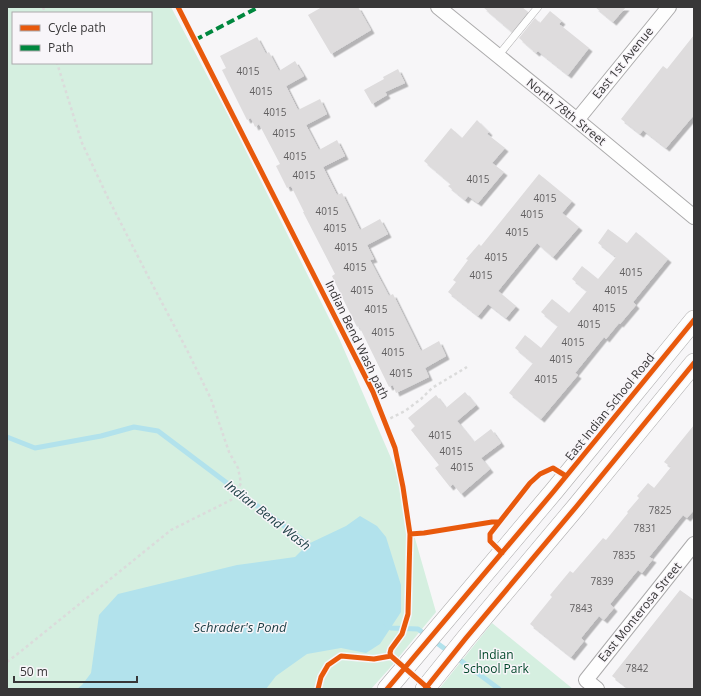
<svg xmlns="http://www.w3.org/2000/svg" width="701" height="696" font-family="'Open Sans',sans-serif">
<defs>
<filter id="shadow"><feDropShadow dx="3.5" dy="3.5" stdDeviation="0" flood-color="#0004"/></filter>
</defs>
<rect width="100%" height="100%" fill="#f7f6f8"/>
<!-- green -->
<path fill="#d5efe0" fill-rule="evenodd" d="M7,7H171L228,115L339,338L394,465L436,612L389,669L371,689H7ZM13,13H151V63H13Z
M492,623L573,689H439Z"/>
<!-- water -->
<path fill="#b2e2ec" d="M360,516L377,526L386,537L401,585V612L380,644L366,653L341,648L307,654L276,676L266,689H77L82,685L91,673L99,615L118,594L237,565L295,557L308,544L346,526Z"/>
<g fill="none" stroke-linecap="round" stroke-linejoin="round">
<!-- stream -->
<path stroke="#b2e2ec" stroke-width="5" d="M7,437L35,448L101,436L134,427L158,431L308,544L311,548
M386,623L391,628L418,629L499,689"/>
</g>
<!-- building -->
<path fill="#dedcdd" filter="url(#shadow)" d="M322,7H358L371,30L331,54L308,15Z
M483,7H522L528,12L512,32Z
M595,7H626L613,22Z
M550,11L562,21L559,24L589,48L568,75L538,51L536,53L519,38L535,18L540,23Z
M694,35V115L666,148L643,130L640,134L621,119L663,66L667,69Z
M257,37L266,54L269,52L279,71L295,61L304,76L286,86L298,110L320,99L327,114L306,125L319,150L337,140L345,156L323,167L337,195L342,193L360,230L380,219L388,234L367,245L374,259L370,260L389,296L393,294L421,351L439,341L446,356L425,368L429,377L396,393L393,385L389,387L359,326L357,327L347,307L332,276L335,274L303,212H304L291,186L287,188L276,166L280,164L259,124L255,127L251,118L247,120L222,70L226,68L220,56Z
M398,69L405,83L385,92L387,95L372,104L364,90L384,79L383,77Z
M477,120L489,132L487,134L505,148L492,163L504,172L478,203L468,196L465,200L448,186L451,184L424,161L451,128L462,138Z
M539,174L572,201L562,213L579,227L553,257L537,243L498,291L516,306L506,318L488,304L478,316L448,292L456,282L453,280L468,260L466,259L479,244L481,246Z
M608,229L627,243L636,232L668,259L633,302L636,305L620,324L619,323L606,339L604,337L575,373L578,375L541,419L509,393L533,363L515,348L525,335L541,348L558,326L541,312L552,299L569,313L587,291L572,279L582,266L598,279L616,257L598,243Z
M465,392L476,405L457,421L474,442L491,429L501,443L481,458L490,469L461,494L453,484L450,487L435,468L439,465L411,430L415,426L408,418L436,395L446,408Z
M694,425V510L687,518L683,515L649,557L653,559L642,573L638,570L610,604L614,608L604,620L599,616L581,638L584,641L571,657L530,624L552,597L550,595L570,571L573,573L603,538L606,540L628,513L627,512L639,498L637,496L648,483L654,488L671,467L664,462Z
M680,590L694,600V689H629L612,676Z"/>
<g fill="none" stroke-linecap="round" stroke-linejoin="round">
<!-- lane casing -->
<g stroke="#acabac" stroke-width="8">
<path id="lane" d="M498,56L538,7"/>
</g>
<!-- street casing -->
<g stroke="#acabac" stroke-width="16">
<path id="street" d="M438,7L577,120L694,217
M577,120L669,7
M597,689L586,680L694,544"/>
</g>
<!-- secondary casing -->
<g stroke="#acabac" stroke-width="20">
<path id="secondary" d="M387,689L554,491L694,320
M425,689L466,638L576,507L694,363"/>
</g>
<!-- path -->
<path stroke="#dbdbdb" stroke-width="2.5" stroke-dasharray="3 3" stroke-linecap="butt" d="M43,7L45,13
M385,421L405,411L421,399L432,388L467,367
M7,662L20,652L171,530L231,500L235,495L241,483L238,468L229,452L211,399L187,350L151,282L108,198L82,143L57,63"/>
<!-- lane -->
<use href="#lane" stroke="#fefefe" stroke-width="7"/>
<!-- street -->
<use href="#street" stroke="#fefefe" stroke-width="14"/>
<!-- secondary -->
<use href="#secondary" stroke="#fefefe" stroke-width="19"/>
<!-- quiet -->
<path stroke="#00873e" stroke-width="4" stroke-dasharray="8 4" stroke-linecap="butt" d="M195,40L259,7"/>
<!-- cycleway casing -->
<g stroke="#f8f5f9" stroke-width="8">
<path id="cycleway" d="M178,7L373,392L395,448L403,487L410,534L408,614L402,634L391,649L390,653L391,656L429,689
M410,534L424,533L492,522H499
M502,553L490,541V534L530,483L540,474L553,468L566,476
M318,689L321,677L328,665L341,656L374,659L391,656
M387,689L554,491L694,320
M425,689L466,638L576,507L694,363"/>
</g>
<!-- cycleway -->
<use href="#cycleway" stroke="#e8590c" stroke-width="5"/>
</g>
<g text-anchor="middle" stroke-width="3" stroke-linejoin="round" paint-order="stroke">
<!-- number labels -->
<g font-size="10" fill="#626061">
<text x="248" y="75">4015</text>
<text x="261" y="95">4015</text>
<text x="275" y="116">4015</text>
<text x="284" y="137">4015</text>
<text x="295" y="160">4015</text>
<text x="304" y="179">4015</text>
<text x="478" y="183">4015</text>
<text x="545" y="202">4015</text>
<text x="327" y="215">4015</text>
<text x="532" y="218">4015</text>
<text x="335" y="232">4015</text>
<text x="517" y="236">4015</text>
<text x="346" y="251">4015</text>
<text x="496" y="261">4015</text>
<text x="355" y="271">4015</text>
<text x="631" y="276">4015</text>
<text x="481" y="279">4015</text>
<text x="362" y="294">4015</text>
<text x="616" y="294">4015</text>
<text x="604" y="312">4015</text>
<text x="376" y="313">4015</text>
<text x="589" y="328">4015</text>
<text x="383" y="336">4015</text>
<text x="573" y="346">4015</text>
<text x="393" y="356">4015</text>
<text x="561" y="363">4015</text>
<text x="401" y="377">4015</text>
<text x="546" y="383">4015</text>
<text x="440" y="439">4015</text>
<text x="451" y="455">4015</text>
<text x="462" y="471">4015</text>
<text x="660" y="514">7825</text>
<text x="645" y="532">7831</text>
<text x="624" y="559">7835</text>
<text x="602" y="585">7839</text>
<text x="581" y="612">7843</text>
<text x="637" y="672">7842</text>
</g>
<!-- street labels -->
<g font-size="12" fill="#383738" stroke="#f8f5f9">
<text transform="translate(623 63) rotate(-51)" y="4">East 1st Avenue</text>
<text transform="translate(566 112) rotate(39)" y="4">North 78th Street</text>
<text transform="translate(357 340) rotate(64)" y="4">Indian Bend Wash path</text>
<text transform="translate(610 407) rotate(-51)" y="4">East Indian School Road</text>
<text transform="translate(640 612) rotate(-51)" y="4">East Monterosa Street</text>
</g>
<!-- park labels -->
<g font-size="12" fill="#00472a" stroke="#f8f5f9">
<text x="496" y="659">Indian<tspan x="496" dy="14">School Park</tspan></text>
</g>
<!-- water labels -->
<g font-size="13" font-style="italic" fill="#1c3e44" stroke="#f8f5f9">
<text transform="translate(268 515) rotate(38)" y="5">Indian Bend Wash</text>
<text x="240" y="632">Schrader's Pond</text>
</g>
</g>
<!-- border -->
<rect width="701" height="696" fill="none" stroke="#383738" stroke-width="16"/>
<!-- legend -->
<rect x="12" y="12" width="140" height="52" fill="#f8f5f9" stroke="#aba9ac"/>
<rect x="20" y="25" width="20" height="6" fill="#e8590c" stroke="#aba9ac"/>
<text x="48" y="32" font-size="12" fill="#383738">Cycle path</text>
<rect x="20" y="45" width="20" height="6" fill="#00873e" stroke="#aba9ac"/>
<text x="48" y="52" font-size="12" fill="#383738">Path</text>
<!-- scale -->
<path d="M14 676v6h123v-6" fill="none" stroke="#383738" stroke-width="2"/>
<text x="20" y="676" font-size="12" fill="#383738" stroke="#f8f5f9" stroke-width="3" paint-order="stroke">50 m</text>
</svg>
